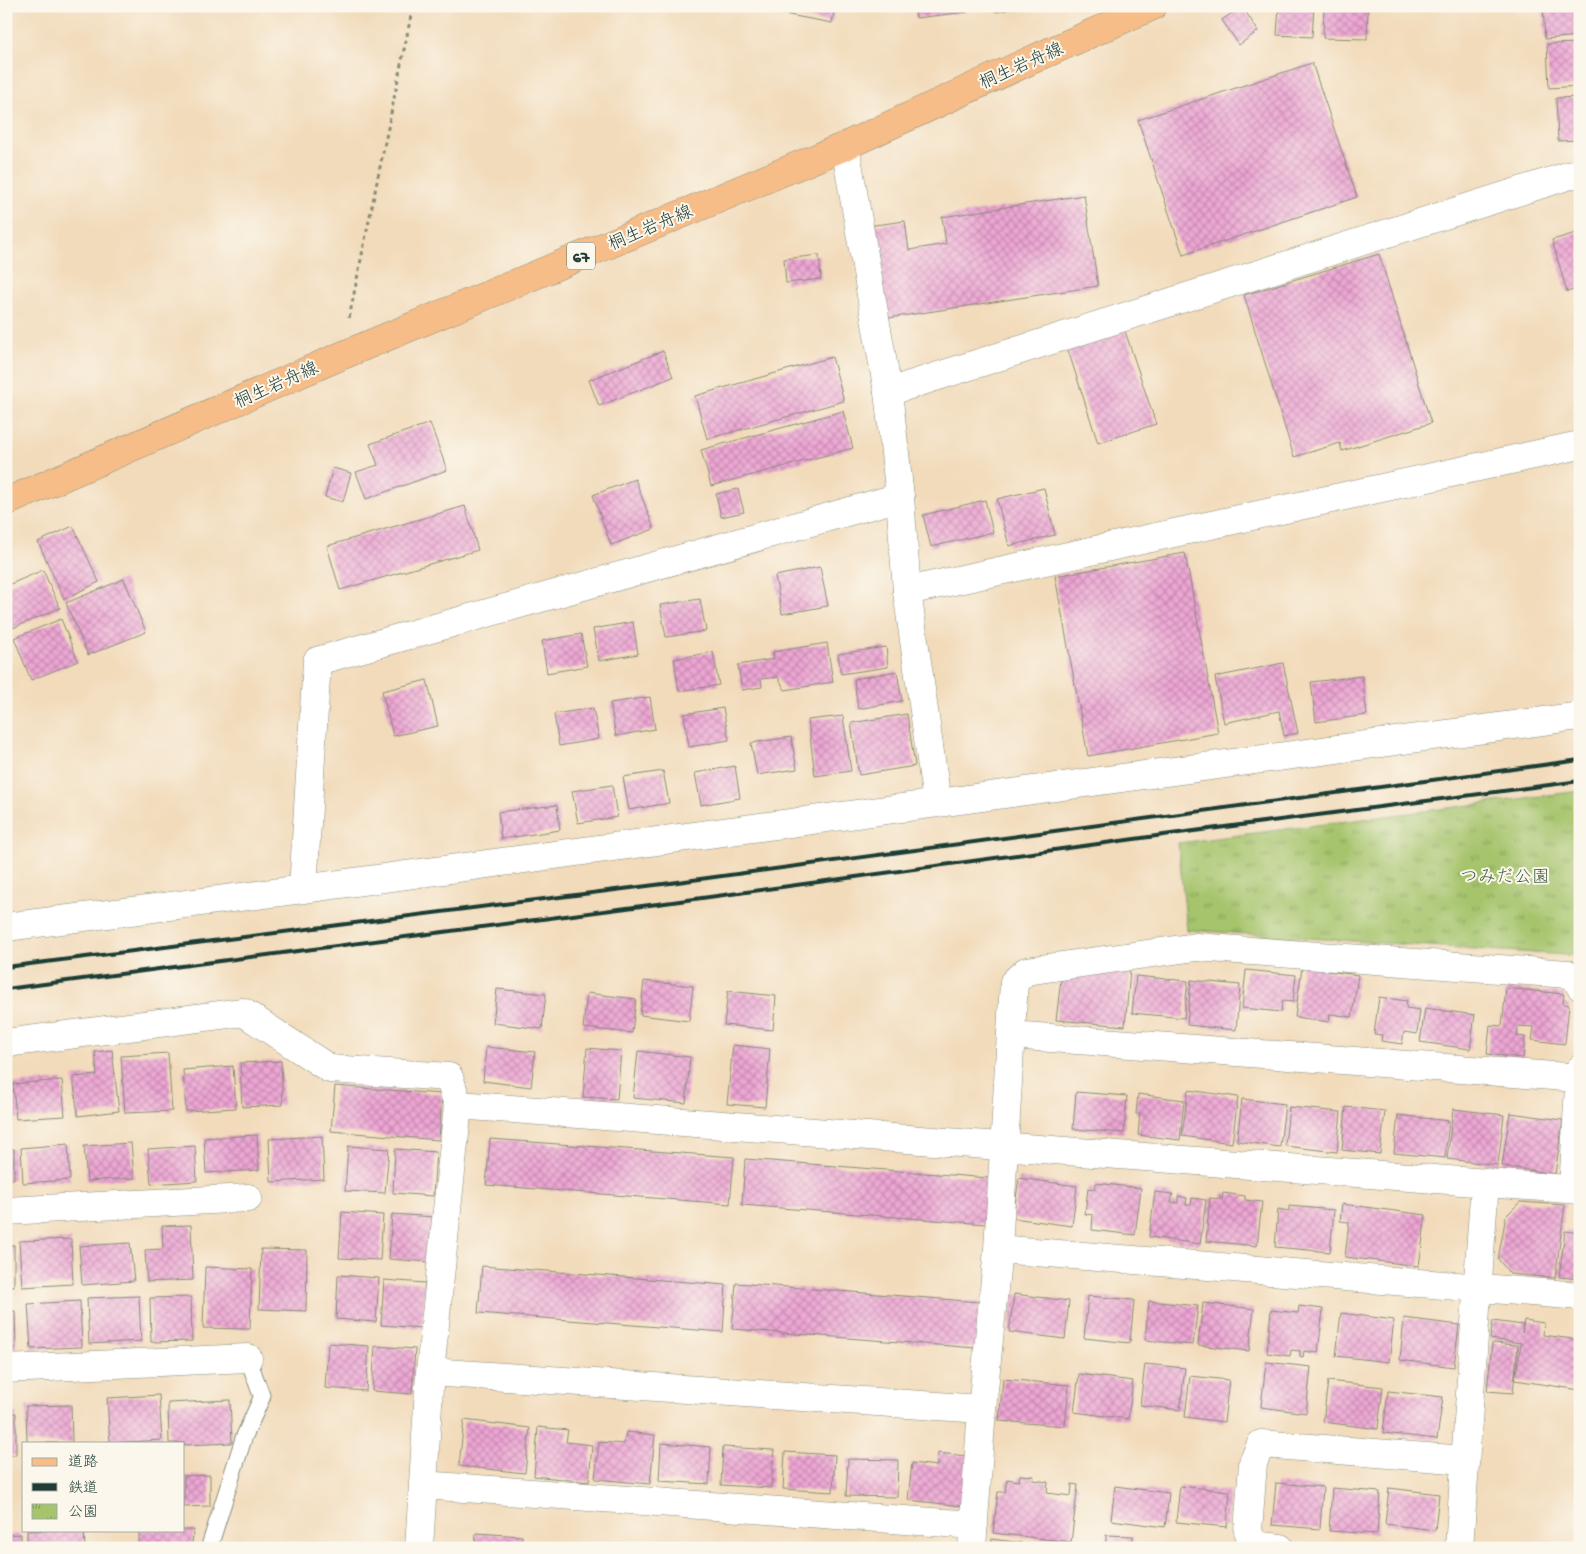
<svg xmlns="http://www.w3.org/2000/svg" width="1586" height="1554" font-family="'Gochi Hand','Klee One',sans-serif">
<defs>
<pattern id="park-tufts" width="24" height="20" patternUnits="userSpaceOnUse" patternTransform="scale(1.25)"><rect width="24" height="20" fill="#a6c46c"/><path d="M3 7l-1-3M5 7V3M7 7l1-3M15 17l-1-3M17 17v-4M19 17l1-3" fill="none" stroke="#87a05a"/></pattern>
<pattern id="building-cross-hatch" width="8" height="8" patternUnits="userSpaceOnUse" patternTransform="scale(1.25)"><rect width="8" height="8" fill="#eea6d4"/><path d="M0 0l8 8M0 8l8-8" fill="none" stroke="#c088ad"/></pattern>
</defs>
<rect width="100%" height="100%" fill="#fbf7ec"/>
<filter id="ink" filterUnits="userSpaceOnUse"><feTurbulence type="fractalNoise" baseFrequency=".02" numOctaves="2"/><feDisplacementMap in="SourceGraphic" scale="10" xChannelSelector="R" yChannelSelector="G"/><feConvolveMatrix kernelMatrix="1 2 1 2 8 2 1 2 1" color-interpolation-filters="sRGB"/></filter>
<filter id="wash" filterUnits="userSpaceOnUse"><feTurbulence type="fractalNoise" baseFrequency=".0096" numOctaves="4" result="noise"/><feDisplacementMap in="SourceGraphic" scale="20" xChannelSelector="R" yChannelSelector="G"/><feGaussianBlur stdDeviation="1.12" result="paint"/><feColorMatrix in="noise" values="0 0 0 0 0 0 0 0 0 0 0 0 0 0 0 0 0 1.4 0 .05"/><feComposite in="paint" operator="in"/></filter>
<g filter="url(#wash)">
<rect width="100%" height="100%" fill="#f2dbbb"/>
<!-- park -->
<path fill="url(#park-tufts)" stroke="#628050" d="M1580,791V956L1187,930L1178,843Z"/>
<g id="blocks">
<!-- building -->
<path fill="url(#building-cross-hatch)" d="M741,6H835L832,23Z
M914,6H966L967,12L916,18Z
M995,6H1022V7L996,12Z
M1242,6L1258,31L1239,45L1222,20Z
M1279,6H1314L1312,37L1277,35Z
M1324,6H1368L1367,39L1323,38Z
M1543,6H1580V36L1545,39Z
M1580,43V86L1549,88L1547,44Z
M1312,63L1357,197L1183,255L1138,120Z
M1580,97V140L1558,141L1556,98Z
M1084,195L1098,286L882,319L867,226L905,221L909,250L946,244L942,217Z
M1580,232V288L1567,292L1552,240Z
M1379,254L1431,423L1342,451L1340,443L1294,457L1244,295Z
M819,255L821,279L786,283L784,259Z
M1124,328L1156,424L1098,443L1067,347Z
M663,351L673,377L599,406L589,380Z
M832,357L844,401L707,439L695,396Z
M843,411L853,448L711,486L701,450Z
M430,423L447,470L366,499L356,472L378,465L370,444Z
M333,468L351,473L343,502L325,497Z
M635,479L654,529L611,545L593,495Z
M1044,488L1055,535L1009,546L997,499Z
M738,489L744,512L721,517L716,494Z
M985,500L993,532L931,547L923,515Z
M465,506L478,550L340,590L327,546Z
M73,526L99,582L64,599L38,542Z
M1185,553L1218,733L1088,756L1055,576Z
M820,567L828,606L782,614L775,576Z
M43,570L60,608L6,631V586Z
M124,579L146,632L88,655L66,603Z
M700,599L706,631L666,637L660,605Z
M61,619L78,661L31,680L14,638Z
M633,622L638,654L599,661L593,629Z
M581,634L587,666L547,673L542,641Z
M827,643L833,682L785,690L778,677L761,679L762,687L742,690L738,665L774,659L773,652Z
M886,647L888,667L841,674L838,654Z
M713,652L719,685L679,691L674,659Z
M1283,663L1298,733L1284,736L1279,711L1224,723L1215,677Z
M897,671L902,701L858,709L854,679Z
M1362,676L1367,715L1316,722L1311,682Z
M427,680L438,726L393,736L382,691Z
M650,697L655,729L616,736L610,703Z
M593,708L599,739L559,746L554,714Z
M723,708L729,740L689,747L684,714Z
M907,714L915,766L859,775L851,723Z
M843,716L851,771L815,776L808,720Z
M791,737L797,769L757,775L751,743Z
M735,766L740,798L701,805L695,773Z
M663,771L669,803L629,810L623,777Z
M612,785L617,817L578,823L572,791Z
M557,805L560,830L501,839L498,812Z
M1303,961L1328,964L1327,971L1358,975L1352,1017L1330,1014L1329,1022L1295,1017Z
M1114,969L1130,971L1125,1026L1056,1020L1062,971Z
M1246,970L1296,975L1293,1002L1282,1001L1281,1012L1242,1008Z
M1136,976L1188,981L1184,1018L1132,1013Z
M1191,980L1240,985L1236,1030L1187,1025Z
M644,981L693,986L689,1021L640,1015Z
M1506,988L1564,994L1563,1004L1569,1005L1565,1044L1532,1040L1534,1027L1518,1026L1517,1036L1525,1037L1523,1058L1487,1054L1490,1025L1502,1026Z
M497,989L546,994L542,1029L493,1023Z
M728,991L776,996L773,1030L724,1025Z
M587,993L636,999L632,1033L583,1028Z
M1379,997L1407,1001L1406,1008L1420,1010L1417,1034L1404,1032L1402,1044L1381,1041L1382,1035L1374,1034Z
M1425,1008L1475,1015L1470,1049L1420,1042Z
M733,1045L770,1049L765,1107L727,1104Z
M486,1047L535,1052L531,1087L483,1081Z
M587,1048L621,1051L617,1099L583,1097Z
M112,1050L119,1111L78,1116L73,1077L97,1075L95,1052Z
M638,1051L690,1057L686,1103L633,1098Z
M168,1053L172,1111L125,1113L121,1056Z
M281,1061L283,1105L242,1107L240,1063Z
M233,1066L236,1108L186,1111L183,1070Z
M62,1080L65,1116L16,1119L13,1084Z
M335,1086L442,1094L439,1140L331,1131Z
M1188,1090L1238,1097L1232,1143L1182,1136Z
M1076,1092L1127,1096L1124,1133L1073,1129Z
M1138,1094L1184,1100L1180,1140L1138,1135L1140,1114H1136Z
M1242,1099L1285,1104L1280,1147L1237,1141Z
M1289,1107L1341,1112L1337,1152L1285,1146Z
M1346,1107L1385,1111L1380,1154L1342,1150Z
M1453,1109L1504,1115L1498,1165L1447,1159Z
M1510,1113L1563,1120L1555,1174L1502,1166Z
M1398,1115L1449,1121L1445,1158L1394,1153Z
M257,1135L259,1170L206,1173L204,1138Z
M322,1136L324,1179L271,1182L269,1139Z
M490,1139L734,1157L730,1204L486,1185Z
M131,1143L134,1178L87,1181L84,1146Z
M68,1144L70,1180L23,1183L21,1148Z
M195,1146L197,1181L151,1184L148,1149Z
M348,1146L389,1149L385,1193L345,1191Z
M6,1149H14V1179H6Z
M395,1149L436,1152L433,1196L393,1193Z
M745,1159L989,1178L986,1224L742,1205Z
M1019,1178L1077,1186L1072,1226L1013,1218Z
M1096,1183L1141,1188L1135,1235L1092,1230L1093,1215L1085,1214L1088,1188L1095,1189Z
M1155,1192L1173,1194L1171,1202L1178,1203V1196L1187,1198L1186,1205H1191L1192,1198L1206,1200L1200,1244L1149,1237Z
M1223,1193L1245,1196V1200L1262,1202L1257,1246L1206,1241L1210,1198L1222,1199Z
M1520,1202L1565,1205L1555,1278L1510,1274L1498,1259L1506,1216Z
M1342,1204L1426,1215L1419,1266L1345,1257L1349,1222L1340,1221Z
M1289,1206L1334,1210L1330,1252L1275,1247L1278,1209L1289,1211Z
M342,1212L383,1215L380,1260L339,1258Z
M392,1214L434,1217L430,1262L389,1259Z
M191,1225L193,1280L147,1282L145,1250L163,1249L162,1226Z
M1565,1231L1580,1233V1279L1559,1277Z
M71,1239L73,1284L22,1287L19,1241Z
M130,1243L134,1281L82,1285L79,1246Z
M6,1245H14V1286H6Z
M261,1249L307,1250L306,1311L259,1309Z
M482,1266L726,1285L723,1332L478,1313Z
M205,1267L252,1269L250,1329L203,1328Z
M338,1275L379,1278L376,1322L336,1319Z
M384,1280L425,1283L422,1328L381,1325Z
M736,1283L980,1302L976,1348L732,1329Z
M1014,1294L1069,1301L1065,1339L1009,1332Z
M139,1296L141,1341L89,1344L87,1298Z
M1088,1296L1134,1300L1130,1343L1084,1338Z
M191,1297L192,1341L151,1342L150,1298Z
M80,1301L82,1347L31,1349L28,1304Z
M1149,1301L1198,1306L1193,1345L1145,1340Z
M1203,1303L1254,1309L1249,1351L1198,1345Z
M1299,1306L1323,1309L1318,1353L1304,1351L1303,1357L1300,1356V1351L1291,1350L1290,1356L1267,1353L1271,1310L1298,1313Z
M6,1311H15L16,1348H6Z
M1341,1313L1394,1320L1389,1362L1336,1356Z
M1404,1318L1459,1325L1454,1367L1400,1360Z
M1524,1320L1544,1323L1543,1335L1580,1340V1390L1515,1380L1521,1343L1490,1339L1493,1321L1523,1325L1522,1333Z
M328,1343L369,1346L366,1391L325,1388Z
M1492,1343L1518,1345L1513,1393L1487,1391Z
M375,1346L415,1349L412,1394L372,1391Z
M1266,1362L1311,1367L1306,1413L1261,1407Z
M1145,1364L1185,1368L1180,1410L1140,1405Z
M1079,1374L1133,1381L1128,1419L1074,1412Z
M1190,1376L1229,1380L1224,1422L1185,1417Z
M1003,1379L1069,1385L1065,1426L999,1421Z
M1328,1381L1383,1387L1378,1429L1323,1422Z
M1388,1391L1443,1397L1437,1439L1383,1433Z
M159,1395L162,1440L110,1443L107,1398Z
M230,1400L232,1443L184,1445V1443H169L168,1403Z
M71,1405L72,1443H27L26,1406Z
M6,1413H16V1455H6Z
M464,1420L530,1428L525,1473L459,1466Z
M538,1427L568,1430L566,1442L592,1445L589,1482L534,1476Z
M626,1432L655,1435L650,1484L595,1479L599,1442L624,1444Z
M661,1443L711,1447L709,1484L659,1481Z
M723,1447L774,1450L771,1488L721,1485Z
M785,1452L835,1455L833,1492L783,1489Z
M938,1453L967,1456L963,1506L908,1500L912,1463L937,1466Z
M848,1459L898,1460L897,1497L846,1496Z
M210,1475V1506L184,1507V1476Z
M1020,1475L1034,1476L1033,1480L1048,1482L1047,1493L1071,1496L1072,1484L1078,1485L1071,1542L993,1533L998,1492H1005L1007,1479L1019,1481Z
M1276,1483L1323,1487L1320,1529L1272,1525Z
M1115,1486L1169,1493L1165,1527L1111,1520Z
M1180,1486L1230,1491L1227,1527L1176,1522Z
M1332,1488L1380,1492L1377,1534L1329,1531Z
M1389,1488L1439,1494L1435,1530L1385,1524Z
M50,1530H84L85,1548H27V1531Z
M139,1530H194L191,1548H139Z
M476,1533L522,1536V1548H475Z
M21,1534V1548H6V1535Z
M1106,1535L1133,1536V1548H1106Z
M992,1539L1022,1543L1021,1548H991Z"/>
</g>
</g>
<g filter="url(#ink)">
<use href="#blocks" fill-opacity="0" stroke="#888c78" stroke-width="1"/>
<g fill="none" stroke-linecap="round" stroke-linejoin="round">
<!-- service casing -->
<g stroke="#888c78" stroke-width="18">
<path id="service" d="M209,1548L244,1437L262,1397L248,1358"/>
</g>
<!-- minor casing -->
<g stroke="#888c78" stroke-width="29">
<path id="minor" d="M888,392L1580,172
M907,591L1580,445
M303,889L317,661L900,497
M6,927L303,889L1580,716
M1011,1035L1579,1078
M6,1043L243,1012L330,1069L449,1077L458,1105L430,1372L419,1548
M458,1105L1580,1190
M1573,1189L1580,1069
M6,1211L248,1198
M998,1249L1580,1296
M6,1369L248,1358
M430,1372L982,1409
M423,1485L974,1525
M972,1548L982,1409L998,1249L1014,982L1026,971L1196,947L1568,974L1575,977L1580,986
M1280,1548L1254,1545L1248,1531L1253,1463L1261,1444L1465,1460
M1459,1548L1485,1182"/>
</g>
<!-- tertiary casing -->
<g stroke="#888c78" stroke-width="29">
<path id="tertiary" d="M845,146L888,392L900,497L907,591L937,802"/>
</g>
<!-- primary casing -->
<g stroke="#888c78" stroke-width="29">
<path id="primary" d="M6,502L341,356L845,146L1038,57L1153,6"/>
</g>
<!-- path -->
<path stroke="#888c78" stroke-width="3" stroke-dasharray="4 4" stroke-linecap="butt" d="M349,318L413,6"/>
<!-- service -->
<use href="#service" stroke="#fff" stroke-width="16"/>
<!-- minor -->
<use href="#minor" stroke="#fff" stroke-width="28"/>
<!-- tertiary -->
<use href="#tertiary" stroke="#fff" stroke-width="28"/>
<!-- primary -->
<use href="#primary" stroke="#f7bd88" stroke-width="28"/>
<!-- rail -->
<path stroke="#1f3d34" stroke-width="4" d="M6,967L663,884L1580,760
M6,989L665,903L1171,834L1580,781"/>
</g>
</g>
<g text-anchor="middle" stroke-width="4" stroke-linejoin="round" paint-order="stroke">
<!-- shield labels -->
<rect fill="#fbf7ec" stroke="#61756b" stroke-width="1" x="567" y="242.5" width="28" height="27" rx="4"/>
<g font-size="16" font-weight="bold" fill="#1f3d34">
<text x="581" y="262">67</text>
</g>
<!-- street labels -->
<g font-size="18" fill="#1f3d34" stroke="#fbf7ec">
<text transform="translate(1021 65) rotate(-24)" y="6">桐生岩舟線</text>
<text transform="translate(650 227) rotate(-23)" y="6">桐生岩舟線</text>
<text transform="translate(276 384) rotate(-24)" y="6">桐生岩舟線</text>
</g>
<!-- park labels -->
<g font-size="18" fill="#415f42" stroke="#fbf7ec">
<text x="1505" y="882">つみだ公園</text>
</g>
</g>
<!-- margin -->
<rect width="1586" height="1554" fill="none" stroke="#fbf7ec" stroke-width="25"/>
<!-- legend -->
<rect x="22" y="1442" width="162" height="90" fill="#fbf7ec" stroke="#a3ada2"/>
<rect x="32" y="1458" width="25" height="8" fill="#f7bd88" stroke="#a3ada2"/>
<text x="68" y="1466" font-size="15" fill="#1f3d34">道路</text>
<rect x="32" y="1483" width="25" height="8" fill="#1f3d34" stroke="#a3ada2"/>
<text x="68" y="1492" font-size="15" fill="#1f3d34">鉄道</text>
<rect x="32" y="1504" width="25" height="15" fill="url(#park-tufts)" stroke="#a3ada2"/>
<text x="68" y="1516" font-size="15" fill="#1f3d34">公園</text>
</svg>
